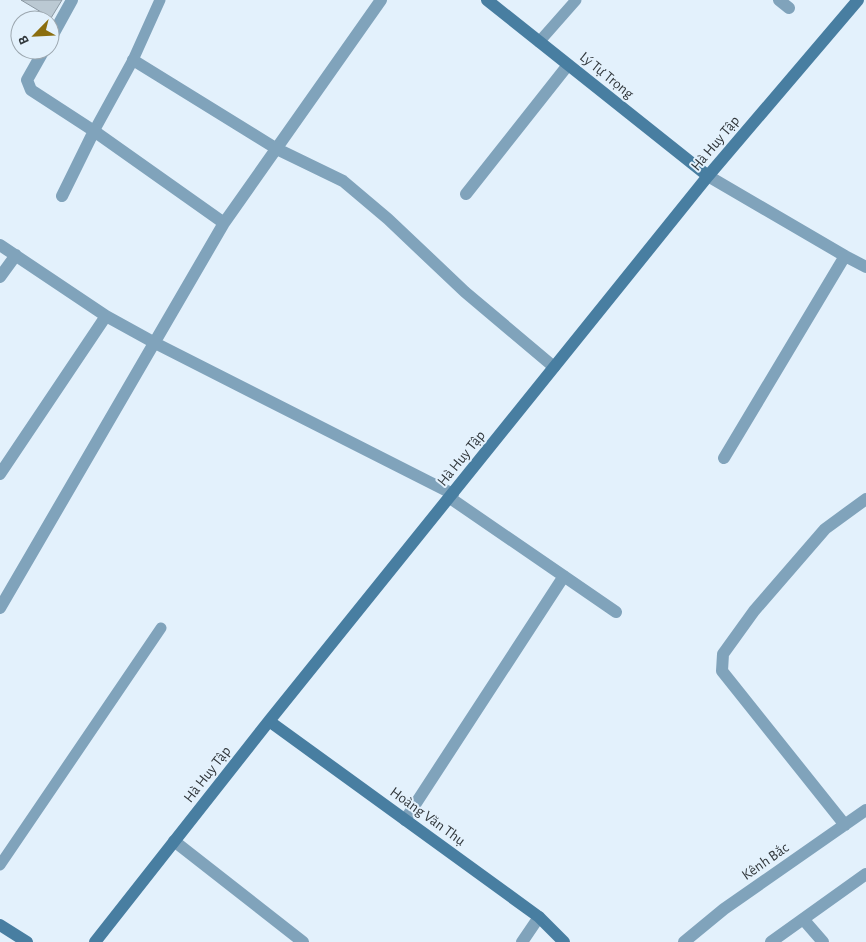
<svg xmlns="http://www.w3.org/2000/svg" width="866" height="942" font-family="'Alegreya Sans',sans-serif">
<rect width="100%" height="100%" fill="#e3f1fc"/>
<!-- building -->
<path fill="#bbc9d3" stroke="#8b98a2" d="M21,0H62L51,18Z"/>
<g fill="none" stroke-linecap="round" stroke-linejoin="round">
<!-- lane -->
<path stroke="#80a3bb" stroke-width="11" d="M539,42L576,0
M94,131L133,60L160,0
M0,865L161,628"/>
<!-- street -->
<path stroke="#80a3bb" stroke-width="12" d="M779,0L789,8
M50,40L72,0
M44,50L27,80L31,90L94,131
M133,60L277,149L343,181L388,219L465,292L554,367
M708,176L845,256L866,267
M466,194L568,65
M62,196L94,131L224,223
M0,245L106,316L155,343L453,494
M0,277L16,255
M724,458L845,256
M0,474L106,316
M450,498L616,612
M0,608L224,223L381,0
M405,820L564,576
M845,825L722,671L723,654L754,611L825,529L866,499
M174,841L303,942
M803,919L823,942
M522,942L539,917
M684,942L724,909L866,810
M771,942L866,874"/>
<!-- secondary -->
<path stroke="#487ea1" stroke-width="12" d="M487,0L708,176
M269,721L539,917L564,942
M0,925L27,942
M95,942L269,721L708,176L858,0"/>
</g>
<g text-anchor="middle" stroke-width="4" stroke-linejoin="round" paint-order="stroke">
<!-- street labels -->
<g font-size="15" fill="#31373b" stroke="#e3f1fc">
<text transform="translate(607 75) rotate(39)" y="5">Lý Tự Trọng</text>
<text transform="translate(715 143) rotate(-50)" y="5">Hà Huy Tập</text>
<text transform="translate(461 458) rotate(-51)" y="5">Hà Huy Tập</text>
<text transform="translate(207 774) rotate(-52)" y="5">Hà Huy Tập</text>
<text transform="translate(428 816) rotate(36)" y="5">Hoàng Văn Thụ</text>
<text transform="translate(765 861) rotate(-35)" y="5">Kênh Bắc</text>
</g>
</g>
<!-- north arrow -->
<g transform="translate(35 35) rotate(246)"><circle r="24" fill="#e3f1fc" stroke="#9ca7af"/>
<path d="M0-4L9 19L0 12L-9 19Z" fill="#8b6e0f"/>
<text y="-8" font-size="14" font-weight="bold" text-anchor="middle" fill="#31373b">B</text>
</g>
</svg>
